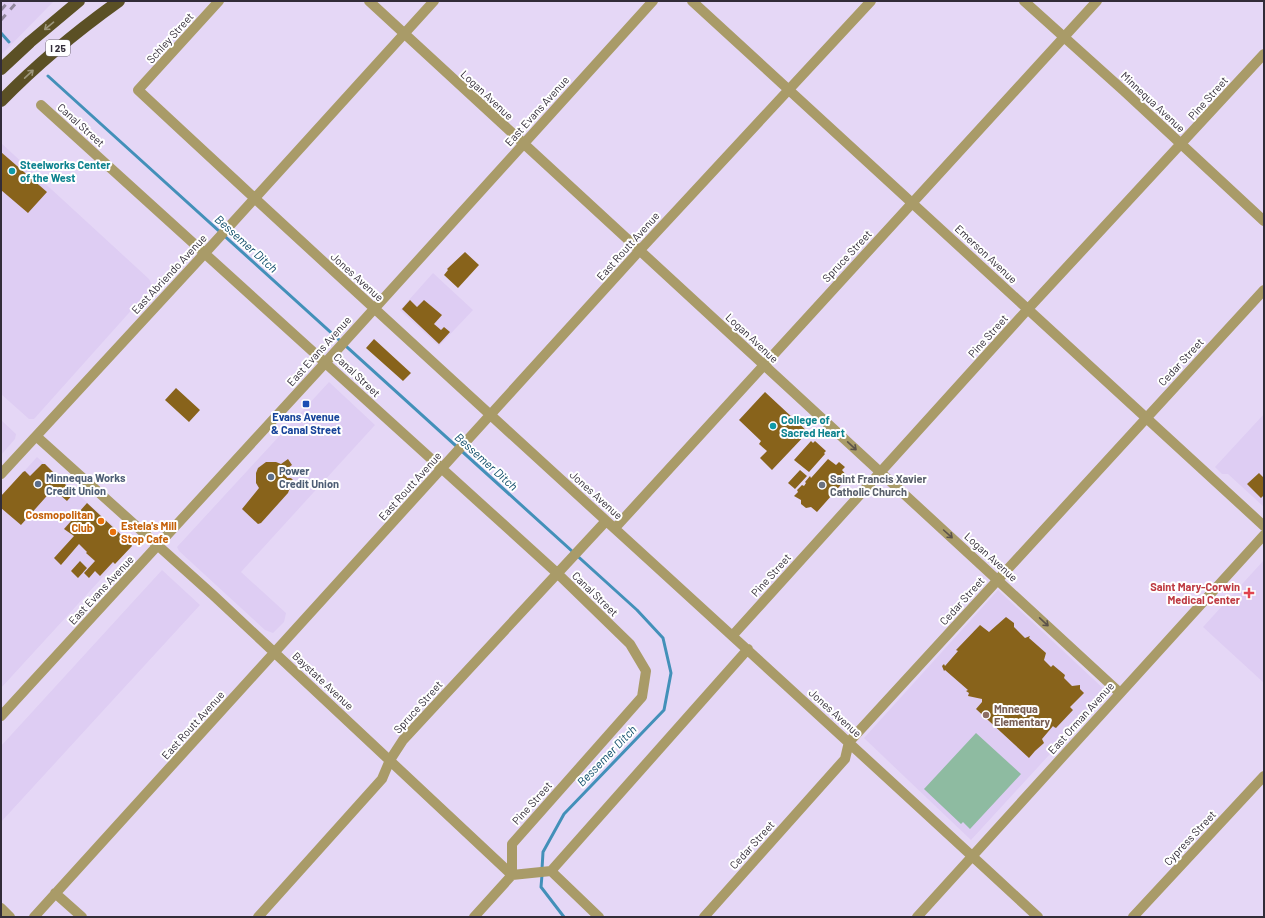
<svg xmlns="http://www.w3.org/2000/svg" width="1265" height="918" font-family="Barlow,sans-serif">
<rect width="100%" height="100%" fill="#e5d7f6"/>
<!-- built -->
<path fill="#decdf3" d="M1,1H54L1,55Z
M1,143L149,279L153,286L34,419H29L1,394Z
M433,273L473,310L439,346L400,310Z
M329,382L375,425L241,572L286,613L284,622L273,633L265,630L179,551L177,547Z
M1264,414V507L1228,474H1222L1215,467Z
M1,420L16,434L15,439L1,455Z
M37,457L133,544L1,688V497Z
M1264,560V683L1203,627Z
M162,570L200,605L1,822V746Z
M998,590L1107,692L971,840L864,738Z"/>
<!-- green -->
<path fill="#8ebba1" d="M976,733L1021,774L970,829L963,822L961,824L924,789Z"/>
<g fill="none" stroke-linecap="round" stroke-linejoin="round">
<!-- stream -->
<path stroke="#4390b9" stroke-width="3" d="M1,33L9,42
M48,76L637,610L663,638L671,673L664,710L564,814L543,852L542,869
M542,875L541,887L564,917"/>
</g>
<!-- building -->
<path fill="#88631b" d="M1,152L47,192L28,213L1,190Z
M465,252L479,265L458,288L444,275L448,270L447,269Z
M410,300L417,307L424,300L442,315L434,324L441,330L444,327L450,332L439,344L402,309Z
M374,339L411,373L403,381L366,348Z
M176,388L200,410L189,422L165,400Z
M765,392L808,432L772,470L760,458L767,451L759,444L761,441L739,420Z
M811,441L813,443L815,441L826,451L824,453L825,454L809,472L794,460Z
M288,459L292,465L285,470L287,478H291L293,480L288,493L261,523L258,524L242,509L259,488L256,483V473L258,468L266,462H276L281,464Z
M828,459L836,465L839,462L845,467L842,470L847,476L846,477L847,478L817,512L811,507L806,508L801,504V500L794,496L798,492L797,490L802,485L804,486L806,483L805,482L810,476L811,478Z
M42,464H45L74,493L67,501L53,489L21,525L1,508V496L23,472L25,471L30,476Z
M800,470L807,476L795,489L788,483Z
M1259,473L1264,478V495L1261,498L1247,484Z
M87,503L131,544L132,546L115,564L113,562L100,576L95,571L89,578L84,573L95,561L86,553L87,552L79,544L61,565L54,558L74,536L64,529Z
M80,561L87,568L78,578L71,571Z
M1006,617L1014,623V627L1025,638L1030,636L1029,638L1046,653L1044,660L1051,667L1053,665L1065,675L1064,678L1072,686L1080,685V689L1084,693L1070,707L1073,710L1056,728L1054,727L1053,726L1042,739L1044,743L1035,751L1029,758L976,709L982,702V699L968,696L969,693L966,691L968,690L945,670L944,671L942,666L944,664L945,666L958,651L956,650L980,625L989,632Z"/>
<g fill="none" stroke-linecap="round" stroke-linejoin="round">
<!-- minor -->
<path stroke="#a99b68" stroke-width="10" d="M219,1L138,90C436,368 739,640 1038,917
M369,1C618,233 871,461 1120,693
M692,1L1264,526
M1024,1L1124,91L1264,221
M41,105L557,573L630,644L646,671L642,697L512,844V875L474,917
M36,436L213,595L512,875L551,871
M1,474L205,253L434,1
M615,528L1097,1
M733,635L1028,309L1264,54
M1,716L326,362L653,1
M551,871L748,649
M551,871L599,917
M55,893L82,917
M1,908L10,917
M34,917L640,250L871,1
M258,917L382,779L390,760L403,740L606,521
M704,917L845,759L849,742L1264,290
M917,917L1264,535
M1133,917L1264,776"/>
<!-- highway -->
<path stroke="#5b5025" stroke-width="12" d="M1,69L30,42L79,1
M1,101C37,64 77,31 119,1"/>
<!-- rail -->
<path stroke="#92889e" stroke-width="3" stroke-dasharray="7 7" stroke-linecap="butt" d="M1,10L9,1
M1,20L18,1"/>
</g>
<!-- one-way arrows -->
<defs><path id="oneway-shaft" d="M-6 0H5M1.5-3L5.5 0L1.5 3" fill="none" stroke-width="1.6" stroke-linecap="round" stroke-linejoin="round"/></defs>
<g stroke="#9d967c">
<use href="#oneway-shaft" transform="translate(49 26) rotate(140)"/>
<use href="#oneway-shaft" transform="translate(29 74) rotate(-43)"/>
</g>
<g stroke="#5c5349">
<use href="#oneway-shaft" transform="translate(852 446) rotate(43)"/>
<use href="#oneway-shaft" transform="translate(948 534) rotate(42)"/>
<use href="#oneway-shaft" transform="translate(1044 622) rotate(43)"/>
</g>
<!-- markers -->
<g fill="#0f9aa8" stroke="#fff" stroke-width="1.5">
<circle cx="12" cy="171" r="4"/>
<circle cx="773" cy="426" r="4"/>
</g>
<rect fill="#1a4fb4" stroke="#fff" stroke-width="1.5" x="302" y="400" width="8" height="8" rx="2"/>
<g fill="#5c6f8a" stroke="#fff" stroke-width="1.5">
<circle cx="271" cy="477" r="4"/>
<circle cx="38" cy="484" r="4"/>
</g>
<circle fill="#6b7280" stroke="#fff" stroke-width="1.5" cx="822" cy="485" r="4"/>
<g fill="#e8710a" stroke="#fff" stroke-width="1.5">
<circle cx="101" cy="521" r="4"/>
<circle cx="113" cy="532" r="4"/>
</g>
<path fill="#e0444e" stroke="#fff" stroke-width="1.5" d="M1247 587h4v4h4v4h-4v4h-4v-4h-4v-4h4z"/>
<circle fill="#8d6e63" stroke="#fff" stroke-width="1.5" cx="986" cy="715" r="4"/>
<g text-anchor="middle" stroke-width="4" stroke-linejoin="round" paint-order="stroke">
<!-- shield labels -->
<rect fill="#fff" stroke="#706b74" stroke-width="1" x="46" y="40" width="24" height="16" rx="3"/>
<g font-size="10" font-weight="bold" fill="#322c38">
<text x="58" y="52">I 25</text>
</g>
<!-- street labels -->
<g font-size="11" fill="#322c38" stroke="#fff">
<text transform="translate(170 38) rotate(-48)" y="4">Schley Street</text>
<text transform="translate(487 95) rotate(43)" y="4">Logan Avenue</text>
<text transform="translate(1208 98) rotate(-48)" y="4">Pine Street</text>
<text transform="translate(1153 102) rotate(43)" y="4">Minnequa Avenue</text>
<text transform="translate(537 111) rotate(-48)" y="4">East Evans Avenue</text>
<text transform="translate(81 125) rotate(42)" y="4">Canal Street</text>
<text transform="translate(628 246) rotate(-48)" y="4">East Routt Avenue</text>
<text transform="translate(986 254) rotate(43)" y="4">Emerson Avenue</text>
<text transform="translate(847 256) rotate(-47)" y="4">Spruce Street</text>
<text transform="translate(169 274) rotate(-47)" y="4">East Abriendo Avenue</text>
<text transform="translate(357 277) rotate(42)" y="4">Jones Avenue</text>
<text transform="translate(988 336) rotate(-48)" y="4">Pine Street</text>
<text transform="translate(752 338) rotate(43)" y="4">Logan Avenue</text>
<text transform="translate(319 351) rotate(-48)" y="4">East Evans Avenue</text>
<text transform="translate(1181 362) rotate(-47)" y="4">Cedar Street</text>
<text transform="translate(357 375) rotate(43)" y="4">Canal Street</text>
<text transform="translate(410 486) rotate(-48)" y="4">East Routt Avenue</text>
<text transform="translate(596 495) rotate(42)" y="4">Jones Avenue</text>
<text transform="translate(991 557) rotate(42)" y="4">Logan Avenue</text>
<text transform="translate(771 575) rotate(-48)" y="4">Pine Street</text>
<text transform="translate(101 590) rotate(-47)" y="4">East Evans Avenue</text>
<text transform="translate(595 594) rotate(44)" y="4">Canal Street</text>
<text transform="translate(962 601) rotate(-48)" y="4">Cedar Street</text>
<text transform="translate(323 681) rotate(43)" y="4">Baystate Avenue</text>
<text transform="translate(418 707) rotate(-48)" y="4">Spruce Street</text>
<text transform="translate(835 713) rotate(42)" y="4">Jones Avenue</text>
<text transform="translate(1081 718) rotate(-48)" y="4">East Orman Avenue</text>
<text transform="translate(193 725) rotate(-48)" y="4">East Routt Avenue</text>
<text transform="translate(532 803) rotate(-48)" y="4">Pine Street</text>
<text transform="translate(1190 838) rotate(-47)" y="4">Cypress Street</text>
<text transform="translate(752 845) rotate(-48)" y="4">Cedar Street</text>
</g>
<!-- culture labels -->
<g font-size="11" font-weight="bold" fill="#0d838f" stroke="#fff" text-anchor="start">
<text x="20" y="169">Steelworks Center<tspan x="20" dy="13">of the West</tspan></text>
<text x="781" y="424">College of<tspan x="781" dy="13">Sacred Heart</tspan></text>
</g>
<!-- transit labels -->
<g font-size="11" font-weight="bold" fill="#164399" stroke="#fff">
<text x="306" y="421">Evans Avenue<tspan x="306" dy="13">&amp; Canal Street</tspan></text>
</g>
<!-- service labels -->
<g font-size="11" font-weight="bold" fill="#4e5e75" stroke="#fff" text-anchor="start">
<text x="279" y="475">Power<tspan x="279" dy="13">Credit Union</tspan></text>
<text x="46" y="482">Minnequa Works<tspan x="46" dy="13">Credit Union</tspan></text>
</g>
<!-- worship labels -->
<g font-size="11" font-weight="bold" fill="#5b616d" stroke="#fff" text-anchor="start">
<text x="830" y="483">Saint Francis Xavier<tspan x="830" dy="13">Catholic Church</tspan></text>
</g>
<!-- food labels -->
<g font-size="11" font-weight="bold" fill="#c56008" stroke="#fff" text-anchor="end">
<text x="93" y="519">Cosmopolitan<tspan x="93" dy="13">Club</tspan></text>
<text x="121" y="530" text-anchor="start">Estela's Mill<tspan x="121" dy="13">Stop Cafe</tspan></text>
</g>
<!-- health labels -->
<g font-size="11" font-weight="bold" fill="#be3a42" stroke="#fff" text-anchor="end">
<text x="1240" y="591">Saint Mary-Corwin<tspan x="1240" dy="13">Medical Center</tspan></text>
</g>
<!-- education labels -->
<g font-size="11" font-weight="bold" fill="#785e54" stroke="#fff" text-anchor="start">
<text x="994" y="713">Mnnequa<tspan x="994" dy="13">Elementary</tspan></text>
</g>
<!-- water labels -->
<g font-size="12" font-style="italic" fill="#104d6a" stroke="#fff">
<text transform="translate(246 244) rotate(42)" y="4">Bessemer Ditch</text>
<text transform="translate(486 462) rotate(42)" y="4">Bessemer Ditch</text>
<text transform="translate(607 756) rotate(-46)" y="4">Bessemer Ditch</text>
</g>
</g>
<!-- border -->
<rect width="1265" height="918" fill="none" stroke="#322c38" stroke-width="4"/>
</svg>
